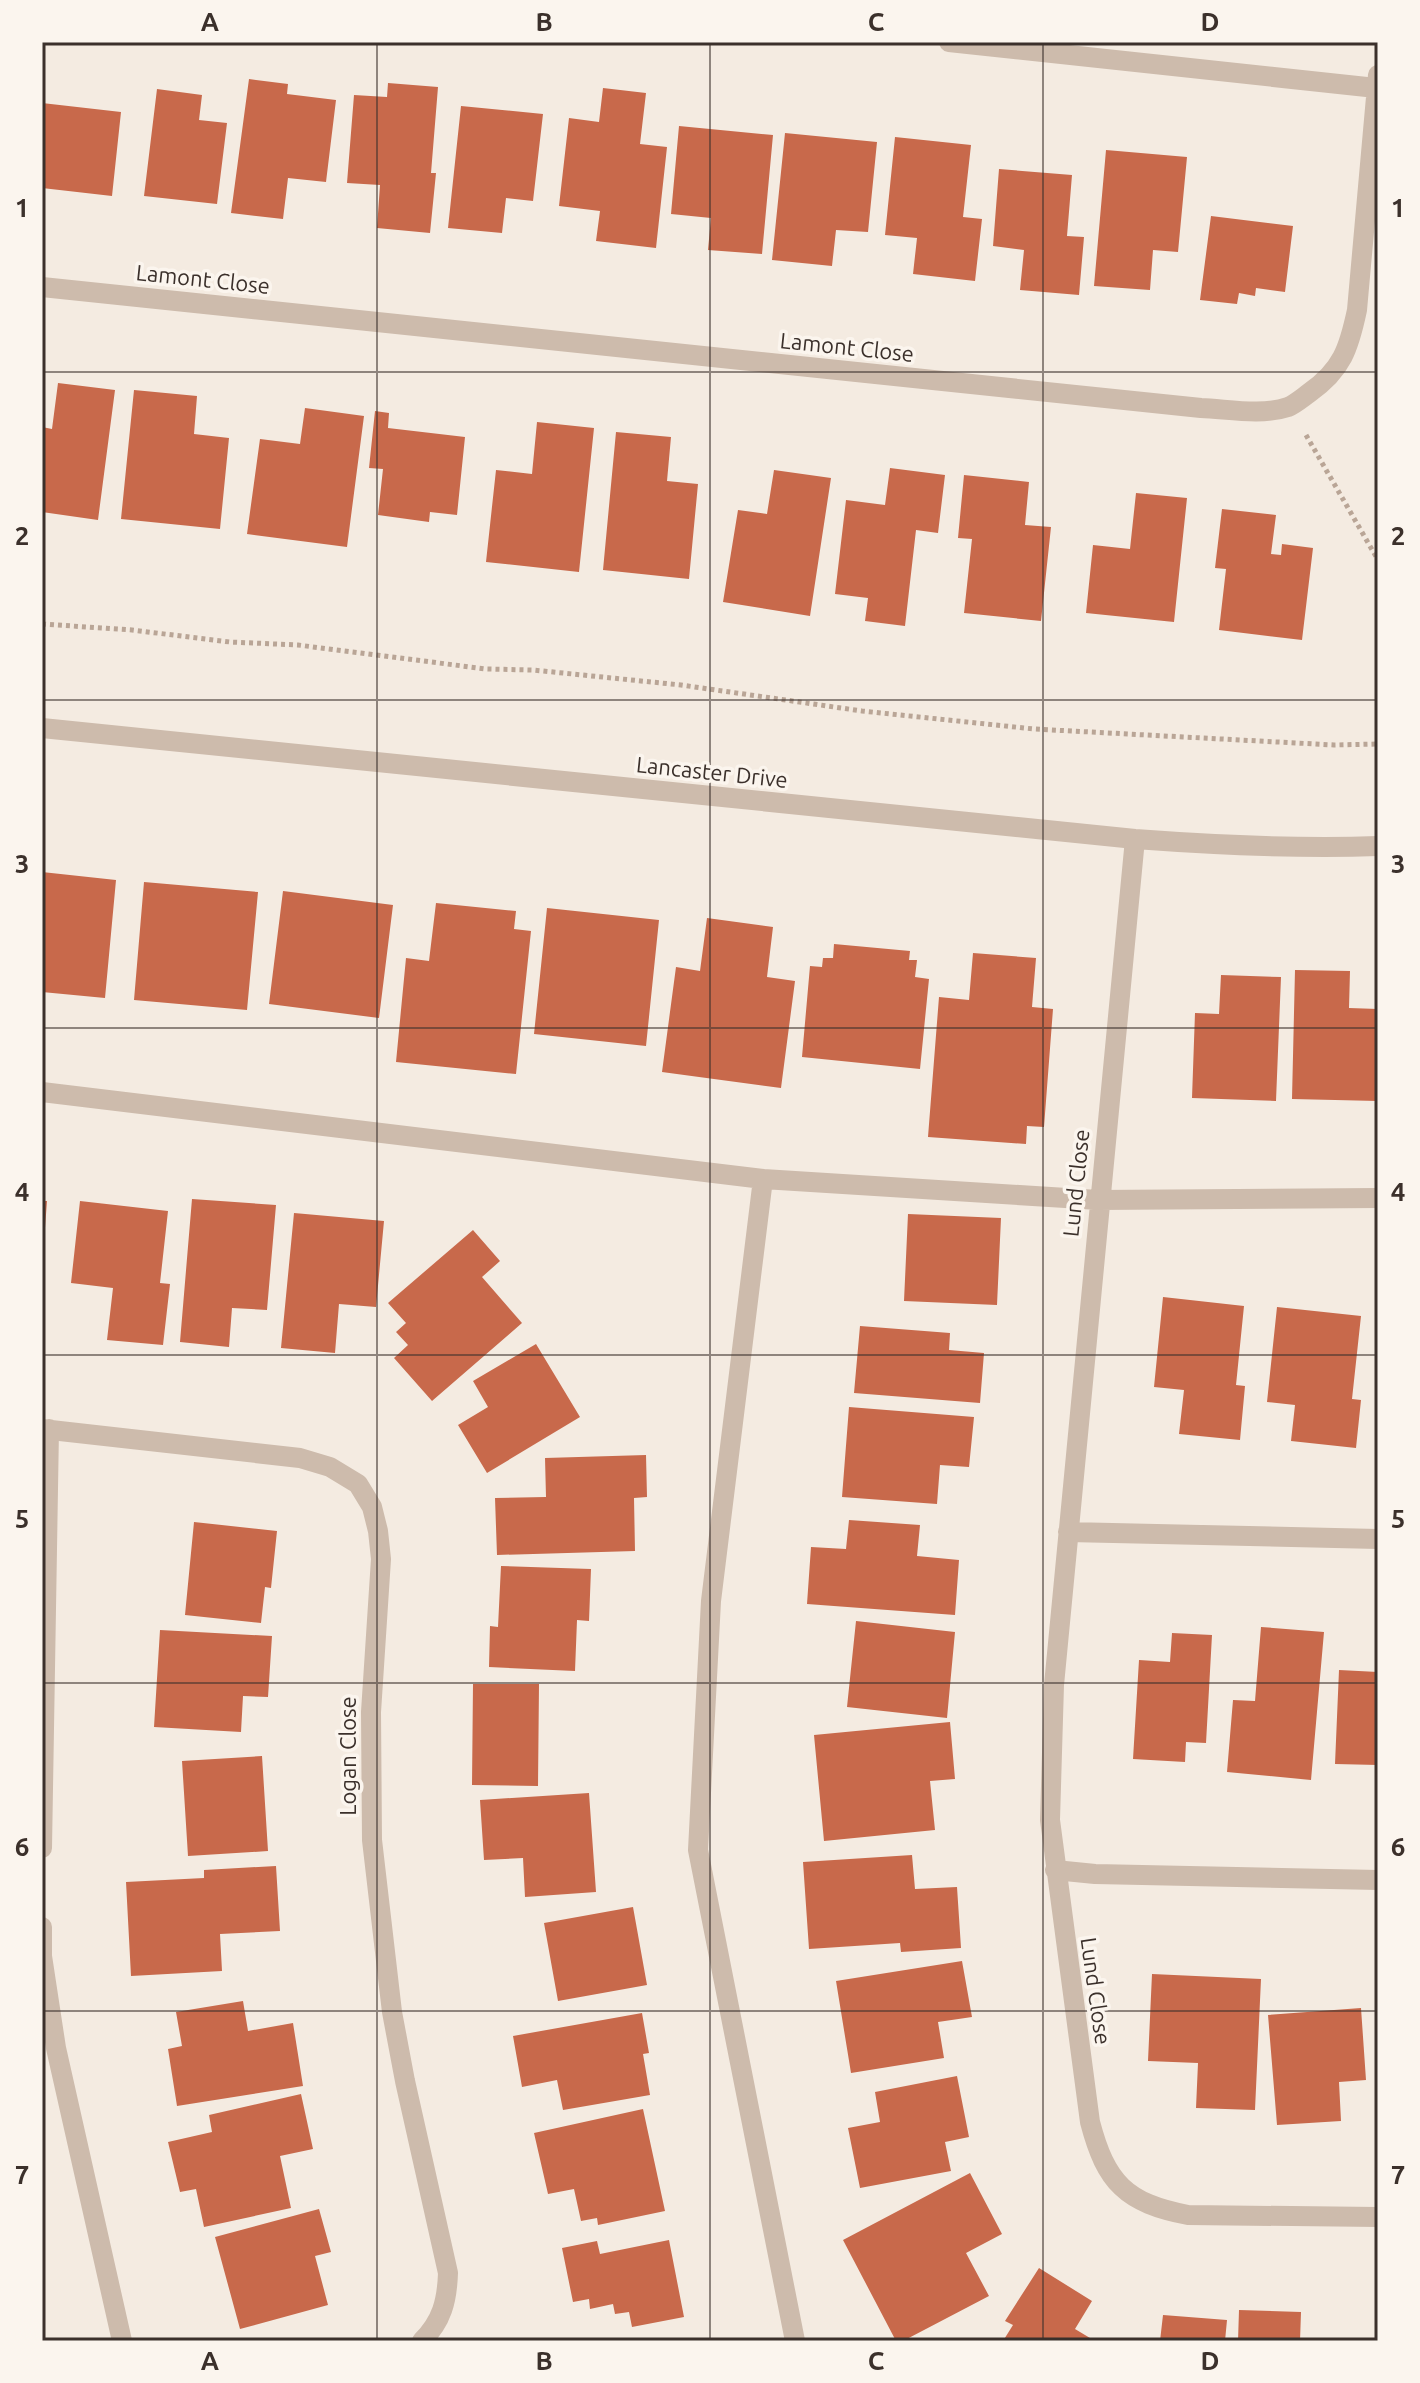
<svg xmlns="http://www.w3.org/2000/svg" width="1420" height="2383" font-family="Ubuntu,sans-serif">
<rect width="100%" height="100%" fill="#f4ebe1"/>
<!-- building -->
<path fill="#c8694b" d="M249,79L288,84L287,94L336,100L326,182L288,178L283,219L231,213Z
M388,83L438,87L431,173H436L430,233L377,228L380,185L347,183L354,95L387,97Z
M603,88L646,93L640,144L667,147L656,248L596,241L600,211L559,206L569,118L599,122Z
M157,89L202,95L199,120L227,123L217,204L144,196Z
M42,103L121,112L112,196L42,188Z
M461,106L543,114L533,201L506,198L502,233L448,228Z
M679,126L773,135L762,254L708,250L711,218L671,214Z
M785,133L877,142L868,232L836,230L832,266L772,260Z
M895,137L971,145L963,217L982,219L975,281L913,274L917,238L885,235Z
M1106,150L1187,157L1178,252L1153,250L1150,290L1094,286Z
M999,169L1072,175L1067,236L1084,237L1079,295L1020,290L1024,250L993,246Z
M1211,216L1293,226L1285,292L1256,288L1255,296L1239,293L1237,304L1200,300Z
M58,383L115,390L98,520L42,512V427L52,429Z
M134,390L197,396L194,434L229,438L220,529L121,519Z
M305,408L364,416L347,547L247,534L260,439L300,444Z
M375,411L389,413L388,428L465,437L457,515L430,512L429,522L378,515L383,469L369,468Z
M537,422L594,428L579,572L486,562L496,470L532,474Z
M616,432L671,437L667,481L698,484L689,579L603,570Z
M890,468L945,475L938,533L916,530L905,626L865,621L868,598L835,594L846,500L885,505Z
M774,470L831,478L810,616L723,602L738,510L767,514Z
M964,475L1029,482L1025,525L1051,527L1041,621L964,613L972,539L958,538Z
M1136,493L1187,498L1174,622L1086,613L1093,545L1130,549Z
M1222,509L1276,515L1271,554L1281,555L1282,544L1313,548L1302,640L1219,630L1226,569L1215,568Z
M42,872L116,880L105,998L42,992Z
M144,882L258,892L247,1010L134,1000Z
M283,891L393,905L379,1018L269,1004Z
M436,903L516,911L514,929L531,931L516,1074L396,1062L406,958L429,961Z
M547,908L659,920L646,1046L534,1034Z
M707,918L773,927L767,977L795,981L781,1088L662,1072L676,967L700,971Z
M834,944L910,951L909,960H917L915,977L929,979L920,1069L802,1057L810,966L822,967L823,958H833Z
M973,953L1036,958L1032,1007L1053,1009L1044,1127L1027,1126L1026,1144L928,1137L939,997L969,1000Z
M1295,970L1350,971L1349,1008L1378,1009V1101L1292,1099Z
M1221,975L1281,977L1276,1101L1192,1098L1195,1013L1219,1014Z
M192,1199L276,1205L267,1310L232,1308L229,1347L180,1342Z
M42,1201H47L44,1241H42Z
M80,1201L168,1211L160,1283L170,1284L163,1345L107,1340L113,1288L71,1283Z
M294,1213L384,1221L376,1307L339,1304L335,1353L281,1348Z
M908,1214L1001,1218L997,1305L904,1301Z
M473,1230L500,1261L482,1277L522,1323L432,1401L394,1358L408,1345L396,1332L406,1323L388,1303Z
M1163,1297L1244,1306L1236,1385L1245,1386L1240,1440L1179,1434L1184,1390L1154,1387Z
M1277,1307L1361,1316L1352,1399L1361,1400L1356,1448L1291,1441L1295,1405L1267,1402Z
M860,1326L950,1333L949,1350L984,1353L980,1403L854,1393Z
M536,1344L580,1417L487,1473L458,1425L488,1407L473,1381Z
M849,1407L974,1417L969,1467L940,1465L937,1504L842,1497Z
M646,1455L647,1497L634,1498L635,1551L497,1555L495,1498L546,1497L545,1458Z
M849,1520L920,1525L917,1556L959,1560L955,1615L807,1604L811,1547L846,1549Z
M194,1522L277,1531L271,1588L265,1587L261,1623L185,1615Z
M501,1566L591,1569L589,1621L577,1620L575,1671L489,1667L490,1626L498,1627Z
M856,1621L955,1632L947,1718L847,1707Z
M1261,1627L1324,1632L1311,1780L1227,1772L1233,1700L1255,1701Z
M160,1630L272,1636L268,1697L243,1696L241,1732L154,1727Z
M1172,1633L1212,1635L1206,1743L1186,1742L1185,1762L1133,1759L1139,1660L1170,1662Z
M1339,1670L1378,1672V1765L1335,1764Z
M473,1684H539L538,1786L472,1785Z
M950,1722L955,1779L930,1781L935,1830L824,1841L814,1735Z
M262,1756L268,1851L188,1856L182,1761Z
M589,1793L596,1892L525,1897L523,1858L484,1860L480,1800Z
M912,1855L915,1889L957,1887L961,1948L901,1952L900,1943L809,1949L803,1862Z
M276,1866L280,1931L220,1934L222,1971L131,1976L126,1882L204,1878V1870Z
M633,1907L647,1985L558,2001L544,1923Z
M962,1961L972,2017L938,2022L944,2058L851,2073L836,1981Z
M1152,1974L1261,1979L1255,2110L1196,2108L1198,2063L1148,2061Z
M243,2001L248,2031L293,2023L303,2086L177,2106L168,2049L182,2046L176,2012Z
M1361,2008L1366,2080L1339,2082L1341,2121L1277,2125L1268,2015Z
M642,2013L649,2053L643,2054L650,2095L563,2110L557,2080L522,2087L513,2036Z
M957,2076L969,2137L945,2142L951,2171L860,2188L848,2128L880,2122L875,2092Z
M301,2094L313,2149L280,2156L291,2208L204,2227L196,2189L180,2192L168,2142L212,2132L209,2115Z
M643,2109L665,2211L598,2225L597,2218L581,2221L574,2189L548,2194L534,2133Z
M970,2173L1002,2234L966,2253L989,2296L903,2341H896L843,2240Z
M319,2209L331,2252L315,2256L328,2305L240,2329L215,2237Z
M669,2240L684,2317L632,2327L629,2312L615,2314L613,2304L590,2309L589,2299L573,2302L562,2248L597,2241L600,2254Z
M1039,2268L1092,2301L1075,2329L1095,2341H1003L1013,2325L1005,2321Z
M1239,2310L1301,2312L1300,2341H1238Z
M1163,2315L1227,2320L1225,2341H1160Z"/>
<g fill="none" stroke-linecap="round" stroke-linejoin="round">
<!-- path -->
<path stroke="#b9a596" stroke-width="5" stroke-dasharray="4 4" stroke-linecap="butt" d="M1306,435L1378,560
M42,624L132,630L230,642L298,645L486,669L533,670L681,685L862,711L1034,729L1334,745L1378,744"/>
<!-- minor -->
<path stroke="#cdbbac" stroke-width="20" d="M949,42L1376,88
M42,287L1201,408C1228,409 1261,416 1288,407C1295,404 1302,398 1309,393C1342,370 1349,348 1357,310L1378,75
M42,728L1135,839C1216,845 1297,849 1378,846
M1135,839L1054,1685L1050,1820L1090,2122C1106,2183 1126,2203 1188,2215L1378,2217
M42,1092L763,1179L1098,1200L1378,1198
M763,1179L711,1601L698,1850L795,2341
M42,1429L300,1458L330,1467L358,1484L372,1507L378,1531L381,1559L371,1712L372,1840L392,2012L405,2081L448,2273C447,2301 442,2321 422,2341
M1068,1532L1378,1539
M42,1848L49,1429
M1055,1870L1095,1874L1378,1880
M42,1927V1956L56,2048L122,2341"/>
</g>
<!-- grid -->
<path fill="none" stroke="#3b302b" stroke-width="2" stroke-opacity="0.55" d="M377,42V2341M710,42V2341M1043,42V2341M42,372H1378M42,700H1378M42,1028H1378M42,1355H1378M42,1683H1378M42,2011H1378"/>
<g text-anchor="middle" stroke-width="7" stroke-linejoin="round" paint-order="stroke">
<!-- street labels -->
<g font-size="22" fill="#3b302b" stroke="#fbf5ee">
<text transform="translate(203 279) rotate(6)" y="8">Lamont Close</text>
<text transform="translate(847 347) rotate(6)" y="8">Lamont Close</text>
<text transform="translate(712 772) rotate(6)" y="8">Lancaster Drive</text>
<text transform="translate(1076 1183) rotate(-84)" y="8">Lund Close</text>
<text transform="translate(348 1756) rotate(-90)" y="8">Logan Close</text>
<text transform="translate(1096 1991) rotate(82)" y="8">Lund Close</text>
</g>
</g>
<!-- border -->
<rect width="1420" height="2383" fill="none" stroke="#fbf5ee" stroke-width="88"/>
<rect x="44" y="44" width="1332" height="2295" fill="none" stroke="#3b302b" stroke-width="3"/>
<g font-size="26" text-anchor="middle" font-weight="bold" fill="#3b302b">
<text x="210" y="31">A</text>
<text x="544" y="31">B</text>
<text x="876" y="31">C</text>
<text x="1210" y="31">D</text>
<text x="22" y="217">1</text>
<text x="1398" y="217">1</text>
<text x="22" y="545">2</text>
<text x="1398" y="545">2</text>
<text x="22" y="873">3</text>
<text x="1398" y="873">3</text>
<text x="22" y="1201">4</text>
<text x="1398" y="1201">4</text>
<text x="22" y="1528">5</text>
<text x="1398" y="1528">5</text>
<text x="22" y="1856">6</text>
<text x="1398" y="1856">6</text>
<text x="22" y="2184">7</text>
<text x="1398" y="2184">7</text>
<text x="210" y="2370">A</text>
<text x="544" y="2370">B</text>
<text x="876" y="2370">C</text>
<text x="1210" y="2370">D</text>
</g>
</svg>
